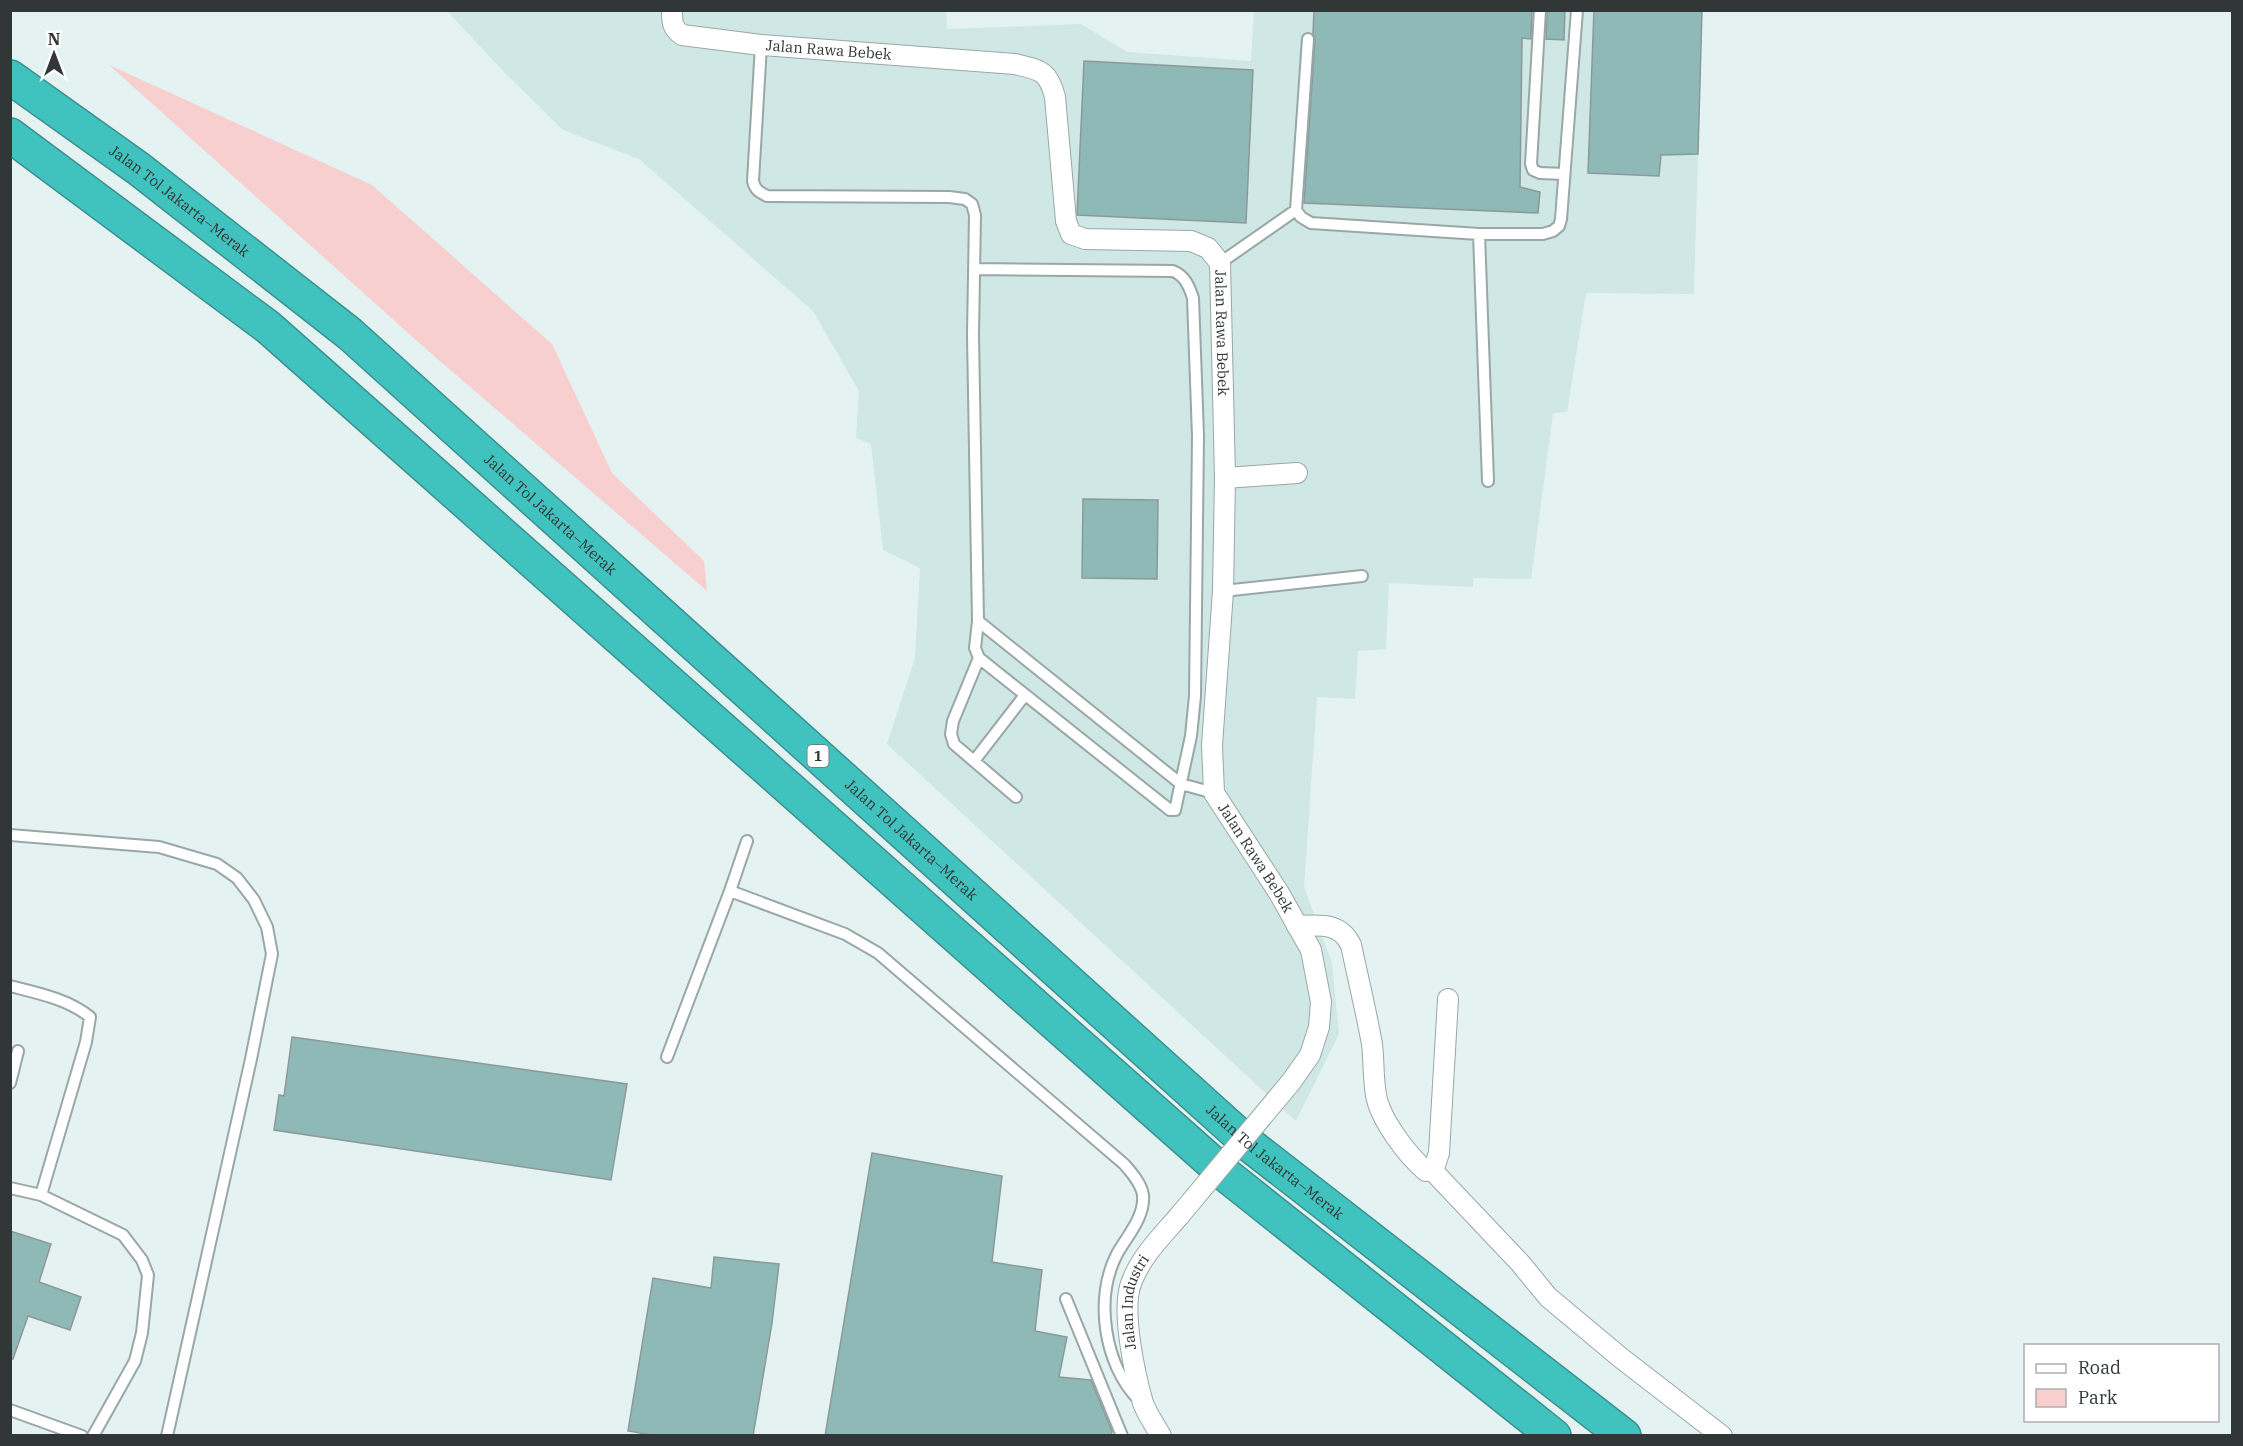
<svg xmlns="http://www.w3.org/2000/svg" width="2243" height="1446" font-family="'IBM Plex Serif',serif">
<rect width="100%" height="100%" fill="#e4f3f2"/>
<!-- built -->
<path fill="#cfe7e5" d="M447,11H946L947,29L1081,24L1127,52L1251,61L1254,11H1702L1694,294L1586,293L1567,412L1553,413L1531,579L1473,578V587L1389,583L1386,649L1358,651L1355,699L1317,697L1304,887L1332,963L1339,1034L1296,1121L887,744L915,658L920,568L883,550L871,444L856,438L859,391L813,311L639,159L563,130L505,73Z"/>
<!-- green -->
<path fill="#f6cfce" d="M109,65L372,185L552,344L612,473L704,561L707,591L426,349Z"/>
<!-- building -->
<path fill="#8fb9b7" stroke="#8c9999" stroke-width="1.5" d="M1314,10H1532L1531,39L1522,38L1520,187L1540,192L1538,213L1304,203L1315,40L1313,34Z
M1547,10H1565L1564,40L1546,39Z
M1594,10H1702L1698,154L1661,155L1659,176L1588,173Z
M1084,61L1253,70L1246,223L1077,215Z
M1083,499L1158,500L1157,579L1082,578Z
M292,1037L627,1084L611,1180L274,1130L279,1095L284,1096Z
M872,1153L1002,1176L992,1262L1042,1270L1035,1331L1067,1337L1059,1377L1091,1380L1112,1431L1111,1436H825Z
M10,1231L51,1244L39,1282L81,1297L70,1330L28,1316L13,1359H10Z
M714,1257L779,1264L772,1323L753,1436H657L628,1431L653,1278L711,1288Z"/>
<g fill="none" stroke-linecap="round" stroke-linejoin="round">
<!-- service casing -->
<g stroke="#99a7a6" stroke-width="14">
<path id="service" d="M1540,10L1531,164L1533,170L1540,173L1564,174
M761,45L753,181C755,190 759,192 767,196L949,197L965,199L972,204L975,215L973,335L978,621L1181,784L1214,793
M1296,210L1308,39
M1479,234L1488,481
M1220,263L1296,210L1301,217L1311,223L1479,234H1543L1553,231L1559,226L1561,219L1577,10
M974,269L1173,271C1185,276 1189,286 1193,298L1198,436L1195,696L1191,736L1175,810H1170L979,658L975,648L978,621
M1223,591L1362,576
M979,658L953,721L951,734L954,744L1016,797
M974,761L1025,695
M10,835L159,847L217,864L237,878L254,900L267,927L272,954L251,1059L167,1436
M730,891L845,934L878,953L1124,1164C1131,1172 1141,1183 1143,1195C1145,1217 1127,1236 1117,1254C1094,1298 1104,1365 1139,1400
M10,986C37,993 68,999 90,1017L86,1042L41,1195
M667,1057L730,891L747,841
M10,1083L18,1051
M10,1188L41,1195L123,1235L142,1260L148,1275L142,1333L135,1361L93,1436
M1066,1299L1122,1436
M10,1410L82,1436"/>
</g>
<!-- minor casing -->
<g stroke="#99a7a6" stroke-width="22">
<g id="minor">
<path id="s1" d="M672,10C672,22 672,28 682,35L761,45L1015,64C1040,70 1048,70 1055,97L1066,221L1071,234L1085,239L1191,241L1208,248L1220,263L1225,478L1223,591L1212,745L1214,793L1279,893L1311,950L1321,1002L1319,1027L1310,1055L1291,1082"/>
<path d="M1225,478L1297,473"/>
<path d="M1297,926C1320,925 1340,922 1351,945C1358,978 1366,1011 1372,1044C1374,1061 1373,1078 1376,1095C1380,1119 1407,1155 1426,1171H1433L1439,1153L1448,999"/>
<path d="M1433,1171L1521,1264L1548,1297L1621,1358L1722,1436"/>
<path id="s2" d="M1161,1436C1155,1425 1147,1414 1143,1403C1135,1375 1120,1308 1132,1281C1142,1255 1162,1236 1180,1215"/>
</g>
</g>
<!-- motorway casing -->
<g stroke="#3b918f" stroke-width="36">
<g id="motorway">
<path id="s3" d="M10,77L139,169L350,334L1251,1146L1624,1436"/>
<path d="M10,135L268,327L1226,1175L1554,1436"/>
</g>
</g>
<!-- service -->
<use href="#service" stroke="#fff" stroke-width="10"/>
<!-- minor -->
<use href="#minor" stroke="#fff" stroke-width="20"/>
<!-- motorway -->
<use href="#motorway" stroke="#40c2bf" stroke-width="33"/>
<!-- minor-bridge casing -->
<g stroke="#99a7a6" stroke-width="22" stroke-linecap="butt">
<path id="minor-bridge" d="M1180,1215L1291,1082"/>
</g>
<!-- minor-bridge -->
<use href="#minor-bridge" stroke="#fff" stroke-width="20"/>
</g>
<g text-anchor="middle" stroke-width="4.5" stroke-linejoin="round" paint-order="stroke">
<!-- shield labels -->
<rect fill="#fff" stroke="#6f7372" stroke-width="1.5" x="807.5" y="745" width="21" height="22" rx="4.5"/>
<g font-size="14" font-weight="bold" fill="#313736">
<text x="818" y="761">1</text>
</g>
<!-- street labels -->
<g font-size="15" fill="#313736" stroke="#fff">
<text dy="5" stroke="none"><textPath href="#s1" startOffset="176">Jalan Rawa Bebek</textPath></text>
<text dy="5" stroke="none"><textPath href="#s3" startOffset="210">Jalan Tol Jakarta–Merak</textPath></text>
<text dy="5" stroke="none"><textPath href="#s1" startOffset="786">Jalan Rawa Bebek</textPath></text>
<text dy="5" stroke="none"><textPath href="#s3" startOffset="696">Jalan Tol Jakarta–Merak</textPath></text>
<text dy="5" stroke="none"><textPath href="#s3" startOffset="1182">Jalan Tol Jakarta–Merak</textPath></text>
<text dy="5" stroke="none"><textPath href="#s1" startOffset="1324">Jalan Rawa Bebek</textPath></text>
<text dy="5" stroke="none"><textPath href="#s3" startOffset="1668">Jalan Tol Jakarta–Merak</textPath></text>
<text dy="5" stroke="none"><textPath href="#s2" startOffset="141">Jalan Industri</textPath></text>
</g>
</g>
<!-- border -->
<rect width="2243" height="1446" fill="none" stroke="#313736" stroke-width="24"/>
<!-- legend -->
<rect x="2024" y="1344" width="195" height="78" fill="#ffffff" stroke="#adafaf" stroke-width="1.5"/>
<rect x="2036" y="1364" width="30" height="9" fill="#ffffff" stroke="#adafaf" stroke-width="1.5"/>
<text x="2078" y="1374" font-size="18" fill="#313736">Road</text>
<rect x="2036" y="1389" width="30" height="18" fill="#f6cfce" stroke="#adafaf" stroke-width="1.5"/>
<text x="2078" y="1404" font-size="18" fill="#313736">Park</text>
<!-- north arrow -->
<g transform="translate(54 54)" stroke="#ffffff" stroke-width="4.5" paint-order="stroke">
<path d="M0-4.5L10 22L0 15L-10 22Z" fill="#313736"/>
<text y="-9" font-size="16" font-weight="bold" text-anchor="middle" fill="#313736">N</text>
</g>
</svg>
